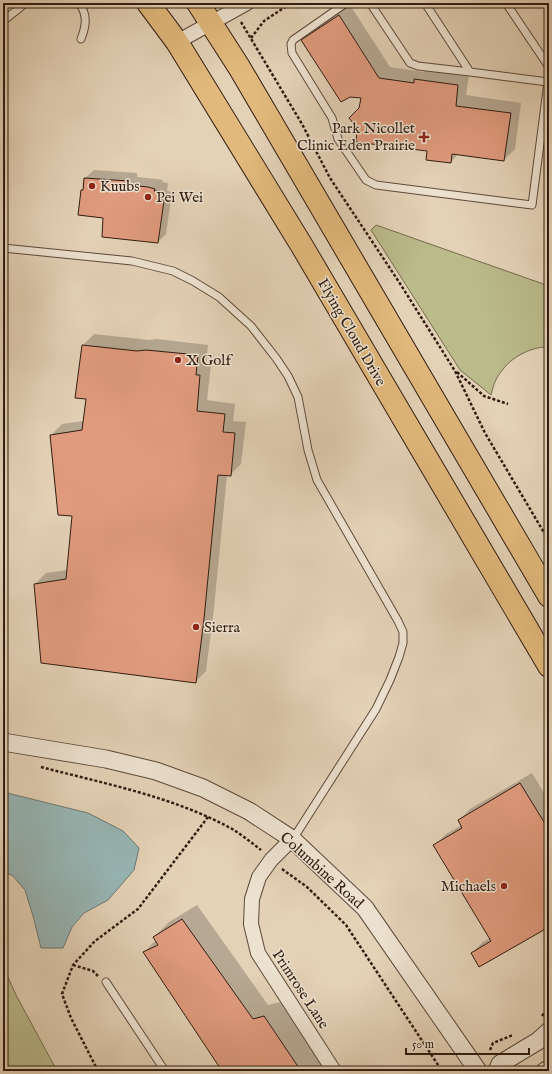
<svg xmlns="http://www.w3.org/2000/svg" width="552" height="1074" font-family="'IM FELL English',serif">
<rect width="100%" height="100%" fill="#e4d2b7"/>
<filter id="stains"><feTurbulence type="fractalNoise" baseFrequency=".005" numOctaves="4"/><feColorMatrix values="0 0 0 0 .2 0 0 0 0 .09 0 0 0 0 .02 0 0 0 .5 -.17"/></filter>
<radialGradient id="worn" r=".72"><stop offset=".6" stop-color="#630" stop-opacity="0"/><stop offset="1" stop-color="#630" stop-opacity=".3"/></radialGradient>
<!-- green -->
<path fill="#baba8a" stroke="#756b4e" d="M376,225L549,286V327L547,347C530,347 510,358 501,372C495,379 493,387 491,395L460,370L371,230Z
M3,966L16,995L57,1071H3Z"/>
<!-- water -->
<path fill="#97b6b5" stroke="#6e7873" d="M3,792L88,813L123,831L139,848L134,870L108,900L84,913L72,927L63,948H41L33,916L25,890L12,875L3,873Z"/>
<!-- shadow -->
<path fill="#0003" d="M350,5L390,67L423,72L426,69L469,74L466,95L521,103L515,149L504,160L458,154L451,162L360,107L362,98L302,40L313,29Z
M94,170L137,173V177L157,179L163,180L162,182L168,183L167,191L172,192L166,234L158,242L82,191L84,189L85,178Z
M94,334L149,340L157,339L208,345L206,364L211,365L207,400L235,404L233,421L246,422L241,464L230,475H227L214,608L206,671L195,682L35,584L46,573L68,570L73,515L51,435L62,424L84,421L87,398L83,345Z
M532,773L549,801V926L472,953L483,942L490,938L435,845L446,834L462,825L459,820L470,809Z
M197,905L268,1005L280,1002L325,1071H223L144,952L156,940L154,937L169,922Z"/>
<!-- building -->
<path fill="#e09b7e" stroke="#301c11" d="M339,15L379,78L414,83V79L458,85L456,106L511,113L504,161L452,154L451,163L426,160L427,151L356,142L357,128L349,118L359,108L361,98L350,97L341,102L301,40Z
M84,178L129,181V185L148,187L155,189L154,191H160L159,199L164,201L158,243L102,237L103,218L78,215L81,190H83Z
M82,345L137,351L146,350L198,355L196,375H200L197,411L225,414L223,432L235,433L231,476L218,475L204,619L196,683L41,663L34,584L66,579L72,516L58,515L50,435L82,430L86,399L75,398Z
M520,783L549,830V927L479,967L471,953L491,941L433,845L462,828L458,820Z
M182,919L253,1019L264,1016L301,1071H222L143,952L158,945L153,937Z"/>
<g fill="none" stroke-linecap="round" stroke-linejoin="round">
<!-- service casing -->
<g stroke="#5d4a3a" stroke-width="9">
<path id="service" d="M79,3C88,15 86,26 81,39
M346,3L293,40L291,44L292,53L332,118L338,139L366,180L376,185L532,205L548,82L470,72L425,3
M370,3L410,63L418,66L470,72
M506,3L549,67
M17,10L25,3
M3,21L17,10V3
M3,134V169
M3,248L132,261L173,271L193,281L219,297L251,326L276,358L288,376L298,397L308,450L317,480L398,621L403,632V643L399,657L390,680L376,709L293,839
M106,982L165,1071"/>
</g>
<!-- minor casing -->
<g stroke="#5d4a3a" stroke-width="16">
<path id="minor" d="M177,42L247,3
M292,839L271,860L259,877L252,899L251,924L258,953L334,1071"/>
</g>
<!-- tertiary casing -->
<g stroke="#5d4a3a" stroke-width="19">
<path id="tertiary" d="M3,742L106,759L156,771L203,788L249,811L292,839L365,908L478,1071
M497,1071L500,1064L538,1041L549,1031
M545,1071L549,1069"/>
</g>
<!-- primary casing -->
<g stroke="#301c11" stroke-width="24">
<path id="primary" d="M148,3L177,42L302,246L549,666
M198,3L239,67L549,596"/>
</g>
<!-- path -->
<path stroke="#301c11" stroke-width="2.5" stroke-dasharray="3 2" stroke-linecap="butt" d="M241,22L302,124L330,178L399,282L455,371L485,433L549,541
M251,38L264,21L291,3
M457,372L484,396L508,404
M41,767C106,784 175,797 234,830C243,836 252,843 261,850
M282,869L307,887L346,925L442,1071
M73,965L93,971L98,976
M542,1016L549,1007
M490,1050L493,1043L513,1035
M98,1071L71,1018L62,994L73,965L95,941L138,909L208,817"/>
<!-- service -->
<use href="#service" stroke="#ede2d0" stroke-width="7"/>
<!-- minor -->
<use href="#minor" stroke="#ede2d0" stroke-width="14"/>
<!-- tertiary -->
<use href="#tertiary" stroke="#ede2d0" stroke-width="17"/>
<!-- primary -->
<use href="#primary" stroke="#e2b97c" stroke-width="22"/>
</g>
<!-- markers -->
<g fill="#8f2418" stroke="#ede2d0" stroke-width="1.5">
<path d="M422 131h4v4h4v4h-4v4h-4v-4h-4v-4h4z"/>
<circle cx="92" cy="186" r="4"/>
<circle cx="148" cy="197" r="4"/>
<circle cx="178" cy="360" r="4"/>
<circle cx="196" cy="627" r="4"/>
<circle cx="504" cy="886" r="4"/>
</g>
<g text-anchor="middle" stroke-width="3" stroke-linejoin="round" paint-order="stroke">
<!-- poi labels -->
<g font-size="15" fill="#301c11" stroke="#ede2d0" text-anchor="start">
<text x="415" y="133" text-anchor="end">Park Nicollet<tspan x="415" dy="17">Clinic Eden Prairie</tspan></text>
<text x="100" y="191">Kuubs</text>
<text x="156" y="202">Pei Wei</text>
<text x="186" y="365">X Golf</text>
<text x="204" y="632">Sierra</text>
<text x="496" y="891" text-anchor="end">Michaels</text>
</g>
<!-- street labels -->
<g font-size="15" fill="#301c11" stroke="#ede2d0">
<text transform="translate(352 332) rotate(60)" y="5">Flying Cloud Drive</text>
<text transform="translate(322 870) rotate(42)" y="5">Columbine Road</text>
<text transform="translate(301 989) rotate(57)" y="5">Primrose Lane</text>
</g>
</g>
<!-- margin -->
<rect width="552" height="1074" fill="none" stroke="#e4d2b7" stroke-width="16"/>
<rect x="4" y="4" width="544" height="1066" fill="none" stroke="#301c11" stroke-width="2"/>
<rect x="8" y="8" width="536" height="1058" fill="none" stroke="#301c11"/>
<!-- scale -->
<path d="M406 1048v6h123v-6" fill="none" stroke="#301c11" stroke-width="2"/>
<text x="412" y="1048" font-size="12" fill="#301c11" stroke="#ede2d0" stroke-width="3" paint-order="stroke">50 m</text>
<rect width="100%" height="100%" filter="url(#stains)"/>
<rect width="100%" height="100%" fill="url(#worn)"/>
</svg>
